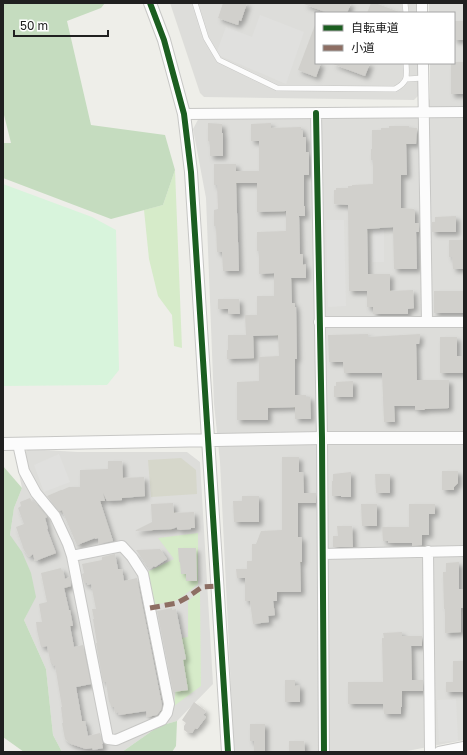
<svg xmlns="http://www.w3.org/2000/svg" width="467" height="755" font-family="'Golos Text','Noto Sans JP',sans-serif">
<defs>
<filter id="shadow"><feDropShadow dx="3.5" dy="3.5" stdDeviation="2" flood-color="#0004"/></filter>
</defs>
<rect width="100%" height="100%" fill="#eeeee9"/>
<!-- residential -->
<path fill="#ddddda" d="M170,3H417V13H316V63H418V96L414,100L204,97L200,93Z
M429,3H464V740L402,752H234L220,462L214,404L206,198L193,129L200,116L415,117L430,99V63H454V13H429Z
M29,449L77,452H187L200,462L213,684L177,721L159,726L122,752H62L53,735L46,669L24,620L35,597L10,535L14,508L22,488L16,459Z"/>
<!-- construction -->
<path fill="#d6d7cb" d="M181,458L196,470L197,494L151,497L148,460Z"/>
<!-- grass -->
<path fill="#d6ebc9" d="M175,170L182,348L174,346L172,315L158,296L149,259L144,210L163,205Z
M198,533V584L182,597L175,601L154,605L147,572L174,559L158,538Z
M200,591L201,686L174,706L181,638L188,637V601Z"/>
<!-- forest -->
<path fill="#c5dcbf" d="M3,3H105L101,8L67,21L91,125L165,135L175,170L163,205L111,219L3,178V143H11L3,111Z
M3,466L22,488L14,508L10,535L22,552L31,573L36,597L24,620L46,669L53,735L62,752H24L3,737Z
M177,721L176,746L172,752H122L159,726Z"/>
<!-- park -->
<path fill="#d8f4dc" d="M3,184L92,217L116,230L119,370L107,385L3,386Z"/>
<!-- parking -->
<path fill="#e0e0de" d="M260,15L304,32L286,84L216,54L226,27L252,37Z
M326,220H344L346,306L328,307Z
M373,230H384V262H372Z
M59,454L70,482L44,492L34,465Z
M456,699L458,741L439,742L437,700Z"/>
<!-- building -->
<path fill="#d1d0cc" filter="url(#shadow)" d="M223,3H247L241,21L239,20L238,25L218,18Z
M304,3H351L347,13H328L304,4Z
M371,3H375L399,12V13H367Z
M454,21H464V40H454Z
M315,25H316V63H321L316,77L298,70Z
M454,62H464V94H451V63H454Z
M333,63H370L365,76L333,64Z
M208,123L222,124V133H223V156H210V142L208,141Z
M271,123V128L301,127V130H303V137H306V152H309V175H304V206H305V216H299L300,254H303V265L306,264V278H291L292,303H295V307H296L297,359H295V395H306V397H310L311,419H295V407L268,408V420H237V382L259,381V357L279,356L278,335L253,336L254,358L227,359V350H228V335H246L245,315H257V296H274V273L259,274V251H257V232L286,231V211L257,212V183H236L239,271H223L222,252H217L216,226H214V210L218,209L217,185H214V164H236V171H259V141H251V124Z
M389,126H409V128H417L416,144H406L407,175H401V208L414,209V211H415V223H419V232H416L417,269H394L393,227L367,229L368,274H390V291L413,290L414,308L408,309V314H373V307H367V291H349L348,205L334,204V190H336V188H348V186H352V185L373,184V160H371V149H372V130H381V128H389Z
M456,216V232H432V222H435V217Z
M449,240H464V269H453L452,257H449Z
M434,291H464V313H434Z
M218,299H239L240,314H228V309H218Z
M368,334V337L420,334L419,344H416L417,380H449V408L427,409H424L425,410H415V406H394L395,422H384L382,373H344L343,362H329L328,335Z
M440,337H457V356H463V373H440Z
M353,381V397H334V386H336V382Z
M282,457H299V472H303L304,493H316V503H298V537H302V562H300L301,592H277V601H273L275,615L268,616L269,622L253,624L250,601H245V578H237L236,569H247V561H252V544H256L261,531L282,530Z
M108,461H122L123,478L144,477L145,496L122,498V500L107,501L103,493L105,501H100L113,541L99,544L98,538L95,539V538L77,545L62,510L59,511L47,496L61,490H62L69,487H80V470L108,469Z
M442,471H458V483L454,487V490H442Z
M351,472V497H341V496H332V481H333V474Z
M375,474H390V493H376Z
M242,496H259V522H234L233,501H242Z
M30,498L32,502L34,501L47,517L45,518L48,529H47L56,553L35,561L33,554L29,557L24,550L16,527L24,524L18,508L21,506L20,502Z
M173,503L174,513L194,512L195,528H191V529L180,530L177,529V527L172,529L134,531L152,522L151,504Z
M361,504H377V526H362Z
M409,504H435V514H429V535H422V545L412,546V543H388V541H383L382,527H409Z
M337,526H352L353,547H333V536H338Z
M178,548H196L197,581H186V574H181L180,562H179Z
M160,549L167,559L155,567L154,566L150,569L136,550Z
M115,554L118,569H122L124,581L137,578L162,705L161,710L157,715L147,717L146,711L119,715L118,712L115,713L114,707H111L110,702H109L106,682H103L96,643H97L93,619H94L92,609H96L91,584L87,585V583H84L82,574L84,573L82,564L102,560V557Z
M459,562V589H464V608H461V632L445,633V609H444L443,572H446V563Z
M61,568L62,571L63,570L65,579L70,577L71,586L64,588L69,610H70L73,626H70L74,647L83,645L91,684L76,687L82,721H85L88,736L100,733L103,744H102L103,748L93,750L92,748L86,749L71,744L65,739L62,723H63L61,707H62L55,665L53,666V664H51L47,646L41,647L37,630L36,622H42L39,604L47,602L41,573Z
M172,608V610L176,609L186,659L183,660L188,690L173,692L157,611Z
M402,632V636H422V646H411L412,680H423V691H402V707H401V714H384L383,704H348V682H383L382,638H384L383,633Z
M453,661H464V692H446V682H453Z
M285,680H295V686L300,685V702H285Z
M194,702L206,711L203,715L206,717L197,729L195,728L192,733H188L184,730V726L186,723L182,720Z
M250,724H265V752H254V741H250Z
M289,741H304L305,752H289Z"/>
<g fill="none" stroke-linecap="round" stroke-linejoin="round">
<!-- service casing -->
<g stroke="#c7c7c5" stroke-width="6">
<path id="service" d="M195,3L206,38L219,60L277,88L395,89C408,82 407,77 406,63
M405,3L406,13
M407,79L423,78"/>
</g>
<!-- minor casing -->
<g stroke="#c7c7c5" stroke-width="12">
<path id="minor" d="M422,3V13
M423,63L427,322
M316,113L322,438L324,752
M184,114L464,112
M319,322H464
M18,444L24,471L36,493L55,516L68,544L72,556L108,739L116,740L162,720L167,713L169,704L143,574L132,557L122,546L72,556
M428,551L430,752
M323,554L464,551
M439,752L464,747"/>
</g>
<!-- tertiary casing -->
<g stroke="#c7c7c5" stroke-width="14">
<path id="tertiary" d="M150,3L164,40L184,114L191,172L228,752
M3,444L322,438H464"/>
</g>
<!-- service -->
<use href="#service" stroke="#fcfcfc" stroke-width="5"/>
<!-- minor -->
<use href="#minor" stroke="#fcfcfc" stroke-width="10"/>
<!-- tertiary -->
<use href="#tertiary" stroke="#fcfcfc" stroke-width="12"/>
<!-- quiet -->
<path stroke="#8d6e63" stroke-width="5" stroke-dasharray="10 5" stroke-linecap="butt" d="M150,608L177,603L188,597L202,587L217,586"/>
<!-- cycleway casing -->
<g stroke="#fff" stroke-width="8">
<path id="cycleway" d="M150,3L164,40L184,114L191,172L228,752
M316,113L322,438L324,752"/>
</g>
<!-- cycleway -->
<use href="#cycleway" stroke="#1b5e20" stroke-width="6"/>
</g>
<!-- border -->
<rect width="467" height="755" fill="none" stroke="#202020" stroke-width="8"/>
<!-- legend -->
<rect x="315" y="12" width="140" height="52" fill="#ffffff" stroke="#a6a6a6"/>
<rect x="323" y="25" width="20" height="6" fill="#1b5e20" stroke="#a6a6a6"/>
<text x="351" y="32" font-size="12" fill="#202020">自転車道</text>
<rect x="323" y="45" width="20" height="6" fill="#8d6e63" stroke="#a6a6a6"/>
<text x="351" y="52" font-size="12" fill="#202020">小道</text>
<!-- scale -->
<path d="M14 30v6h94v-6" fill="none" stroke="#202020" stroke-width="2"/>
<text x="20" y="30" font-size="12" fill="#202020" stroke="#ffffff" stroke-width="3" paint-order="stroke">50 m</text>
</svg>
